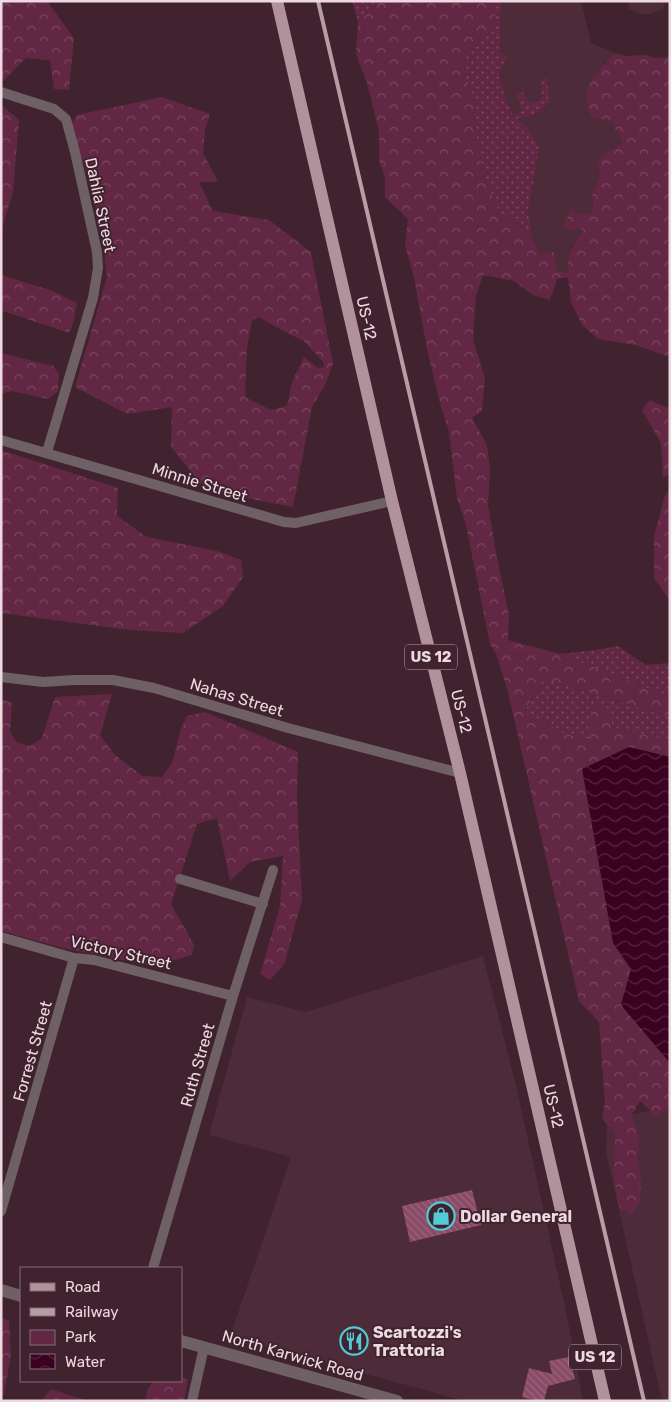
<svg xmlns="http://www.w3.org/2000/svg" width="671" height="1402" font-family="Rubik,sans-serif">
<defs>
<pattern id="green-dots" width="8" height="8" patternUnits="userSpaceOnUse" patternTransform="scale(1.25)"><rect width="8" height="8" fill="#622843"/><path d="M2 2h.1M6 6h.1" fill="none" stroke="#79475e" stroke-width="1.8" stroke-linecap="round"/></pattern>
<pattern id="forest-crowns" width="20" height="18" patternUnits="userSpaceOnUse" patternTransform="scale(1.25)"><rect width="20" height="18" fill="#622843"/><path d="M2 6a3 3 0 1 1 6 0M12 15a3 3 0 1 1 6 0" fill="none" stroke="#79475e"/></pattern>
<pattern id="water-waves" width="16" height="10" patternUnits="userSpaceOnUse" patternTransform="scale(1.25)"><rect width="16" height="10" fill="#3b0120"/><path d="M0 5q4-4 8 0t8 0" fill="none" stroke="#582540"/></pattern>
<pattern id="building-back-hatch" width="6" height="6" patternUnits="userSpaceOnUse" patternTransform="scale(1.25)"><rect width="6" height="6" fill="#8a4b66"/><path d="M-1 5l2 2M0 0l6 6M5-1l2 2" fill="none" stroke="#9b647c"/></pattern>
</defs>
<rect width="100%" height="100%" fill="#40232f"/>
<!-- built -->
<path fill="#4e2b39" d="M501,1H581L591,43L615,53L604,63L611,121L624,143L608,152L600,177L592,194L593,207L590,215L579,213L571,210L563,227L572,231L579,227L583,231L571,248L568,273L555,271L539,254L532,237L528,209L535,175L539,147L516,119L537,114L549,103L541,83L542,98L513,115L505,97L499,74L502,66L500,52Z
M629,1H665L663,9L651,14H640L629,9Z
M483,956L517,1090L567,1316L583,1401H465L230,1337L291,1157L209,1135L247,997L306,1012Z
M670,1107V1401H662L606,1152L607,1119Z"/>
<!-- green -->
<path fill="url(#green-dots)" d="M352,1H381L358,21Z
M491,1H501L500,52L507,57L499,74L505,97L513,115L522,110L517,94L523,92L530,105L542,98L541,83L547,77L549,103L537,114L517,119L526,127L539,147L535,175L528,209L532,237L516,221L500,214L484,177L474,126L475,100L466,78L462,54L478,45L496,5Z
M618,646L646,665L670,663V697L560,654L595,650Z
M544,679L670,717V741L611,727V709L590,740L563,733L543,722L525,711Z"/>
<!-- forest -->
<path fill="url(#forest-crowns)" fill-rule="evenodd" d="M1,1H54L49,4L74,38L69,90L54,89L50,60L26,58L1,83Z
M381,1H491L496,5L493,30L478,45L462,54L466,78L475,100L474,126L484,177L500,213L516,221L532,237L539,254L554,252L556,271L568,273C567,252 572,247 583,231L579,227L572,231L563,227L571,209L579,213L590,215L593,207L592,194L600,177L598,160L608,152L623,143L611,121L591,117C589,108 585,97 588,89C592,77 606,61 615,53L626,56L645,55L654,58L670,57V357L635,345L598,339L582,325L571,302L568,277L557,279L550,300L533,295L514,281L483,275L476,296L473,340L485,378L482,411L472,418L487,445L490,472L488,505L497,558L509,615L508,640L560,654L670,697V717L544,679L525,710L543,722L563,733L589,740L588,721L595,706L611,709L612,727L670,741V757L629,747L613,942L631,969L621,1005L670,1063V1108L656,1116L640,1101L631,1116L638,1131L639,1146L637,1158L641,1176L640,1201L632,1215L619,1207L614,1177L615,1133L602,1119L605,1103L599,1022L579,1001L507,688L495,652L490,644L466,525L457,498L449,431L441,407L427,349L414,277L405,245L408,219L385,197V178L379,160V131L367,83L356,54L358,21Z
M162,97L210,114L205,130L203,153L218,182H199L213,211L269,220L311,252L333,364L325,385L312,407L293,507L206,490L171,447L172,407L127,414L75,387L107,277L101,224L72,123L77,115ZM259,317L283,331L304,341L323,362L324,367L318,368L304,357L292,382L287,406L271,410L245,397L247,348L252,320Z
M1,106L5,108L19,120L13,192L1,231Z
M1,275L50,290L77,303L74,320L69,333L3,311L1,312Z
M1,353L53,366L59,374L58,391L48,399L12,391L1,394Z
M650,400L670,409V474L663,477L661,443L642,410Z
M1,450L118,488L117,516L147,537L217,551L241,560L243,577L223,606L183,633L130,630L1,613Z
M670,489V601L654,578V537L664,498Z
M112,694L100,735L114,754L142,776L162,777L172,763L181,729L187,716L205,712L298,752L297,799L302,900L284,965L270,980L260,974L280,906L283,856L250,862L230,881L217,818L197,824L171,904L194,945L192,955L154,966L63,948L1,931V699L12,703L10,731L16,742L30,746L42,738L55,697Z
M1,1318L9,1320L11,1355L4,1395H1Z
M181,1377L188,1380L184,1401H145L148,1389L153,1381H181Z
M51,1389L84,1400L94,1401H41Z"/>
<!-- water -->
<path fill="url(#water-waves)" d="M629,747L670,757V1063L621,1005L631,969L613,943L582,769Z"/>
<!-- building -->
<path fill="url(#building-back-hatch)" d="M472,1190L481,1225L410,1242L402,1206Z
M569,1357L575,1379L548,1386L544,1401H538L522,1397L529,1368L552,1374L549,1361Z"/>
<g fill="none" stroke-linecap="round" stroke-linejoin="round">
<!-- minor -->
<path stroke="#6f6065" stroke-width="10" d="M1,92L54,109L66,119L75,152L97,252L98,268L93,298L47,452
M1,440L284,522L296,523L392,501
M1,677L43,682L74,680H113L154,688L288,728L460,773
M180,879L263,904
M1,937L74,958L94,960L233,996
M1,1211L74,958
M153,1268L233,996L273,870
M192,1401L204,1347"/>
<!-- tertiary -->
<path stroke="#6f6065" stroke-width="12" d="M1,1290L21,1296
M181,1341L397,1401"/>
<!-- primary -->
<path stroke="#b0919c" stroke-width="12" d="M277,1L392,501L460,773L605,1401"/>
<!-- rail -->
<path stroke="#b59ea6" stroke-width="4" d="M318,1L644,1401"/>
</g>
<!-- icons -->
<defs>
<g id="shop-ring" transform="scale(1.4375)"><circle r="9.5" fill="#40232f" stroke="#52cbd7" stroke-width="1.5"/><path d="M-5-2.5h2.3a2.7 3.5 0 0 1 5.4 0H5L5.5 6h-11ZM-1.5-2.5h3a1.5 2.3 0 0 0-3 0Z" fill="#52cbd7"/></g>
<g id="restaurant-ring" transform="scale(1.4375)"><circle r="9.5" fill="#40232f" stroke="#52cbd7" stroke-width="1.5"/><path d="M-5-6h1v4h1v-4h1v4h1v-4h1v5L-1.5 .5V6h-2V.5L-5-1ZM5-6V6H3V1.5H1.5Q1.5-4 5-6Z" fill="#52cbd7"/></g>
</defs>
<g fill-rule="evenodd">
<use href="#shop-ring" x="441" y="1216"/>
<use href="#restaurant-ring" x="354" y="1341"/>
</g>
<g text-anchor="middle" stroke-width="4" stroke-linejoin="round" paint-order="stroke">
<!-- shield labels -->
<g fill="#40232f" stroke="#b9a2ab" stroke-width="1">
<rect x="405" y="644.5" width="52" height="25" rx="4"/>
<rect x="569" y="1344.5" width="52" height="25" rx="4"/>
</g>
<g font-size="15" font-weight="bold" fill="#edd9e0">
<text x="431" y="662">US 12</text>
<text x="595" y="1362">US 12</text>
</g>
<!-- street labels -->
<g font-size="16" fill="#edd9e0" stroke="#40232f">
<text transform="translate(101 205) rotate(78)" y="6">Dahlia Street</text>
<text transform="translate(367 318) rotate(77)" y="6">US-12</text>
<text transform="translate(200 482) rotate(17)" y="6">Minnie Street</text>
<text transform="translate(237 697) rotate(17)" y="6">Nahas Street</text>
<text transform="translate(462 711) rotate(76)" y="6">US-12</text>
<text transform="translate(121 952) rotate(13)" y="6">Victory Street</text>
<text transform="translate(32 1051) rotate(-74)" y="6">Forrest Street</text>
<text transform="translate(197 1065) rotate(-74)" y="6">Ruth Street</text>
<text transform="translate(554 1106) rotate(77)" y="6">US-12</text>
<text transform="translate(293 1355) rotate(16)" y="6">North Karwick Road</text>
</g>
<!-- poi labels -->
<g font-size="16" font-weight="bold" fill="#edd9e0" stroke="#40232f" text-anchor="start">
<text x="460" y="1222">Dollar General</text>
<text x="373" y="1338">Scartozzi's<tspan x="373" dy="18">Trattoria</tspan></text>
</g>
</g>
<!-- border -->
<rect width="671" height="1402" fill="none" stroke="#edd9e0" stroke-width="5"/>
<!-- legend -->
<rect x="20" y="1267" width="162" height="115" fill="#40232f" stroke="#856c76"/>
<rect x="30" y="1283" width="25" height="8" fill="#b0919c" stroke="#856c76"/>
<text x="65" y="1292" font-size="15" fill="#edd9e0">Road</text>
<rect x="30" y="1308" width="25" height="8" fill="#b59ea6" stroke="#856c76"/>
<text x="65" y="1317" font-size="15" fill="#edd9e0">Railway</text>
<rect x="30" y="1330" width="25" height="15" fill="#622843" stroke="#856c76"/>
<text x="65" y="1342" font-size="15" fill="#edd9e0">Park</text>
<rect x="30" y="1354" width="25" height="15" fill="url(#water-waves)" stroke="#856c76"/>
<text x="65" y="1367" font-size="15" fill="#edd9e0">Water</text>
</svg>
